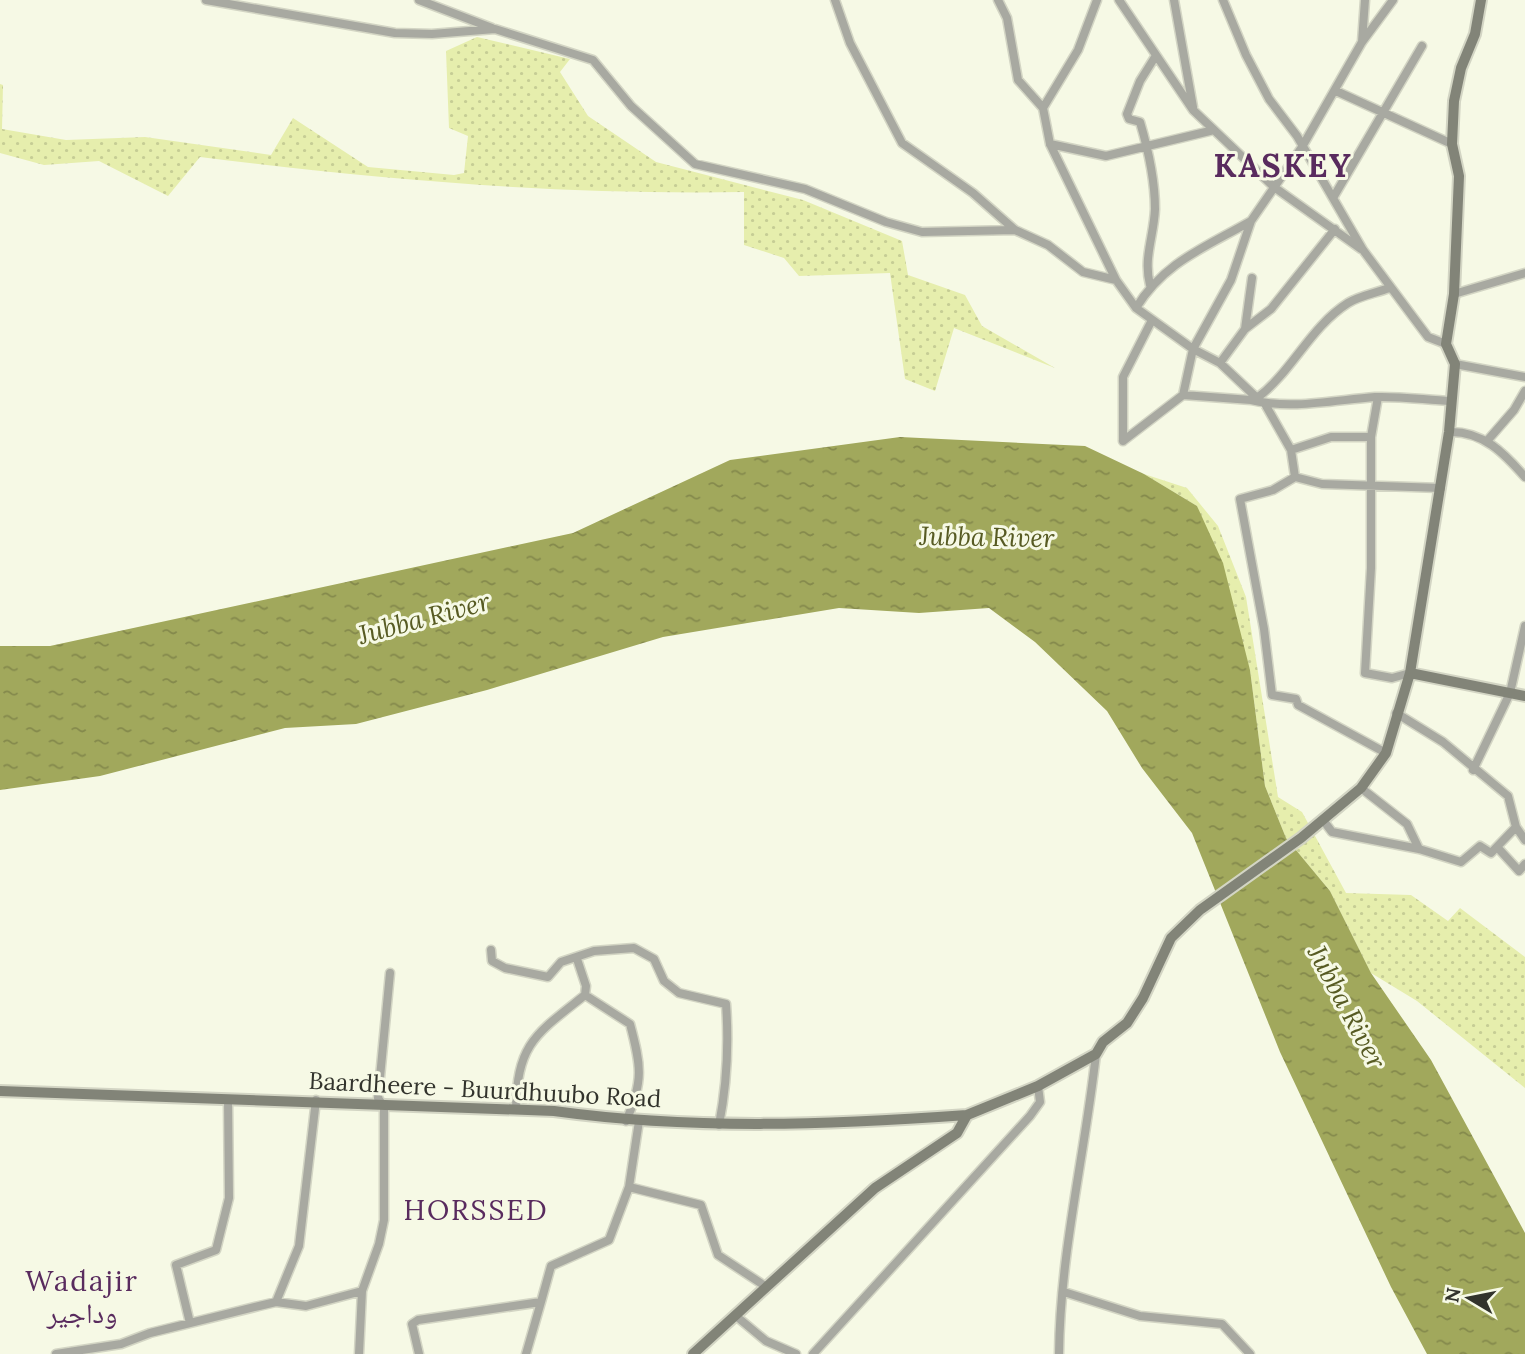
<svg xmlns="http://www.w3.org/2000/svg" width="1525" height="1354" font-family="Lora,'Noto Naskh Arabic',serif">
<defs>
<pattern id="grass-dots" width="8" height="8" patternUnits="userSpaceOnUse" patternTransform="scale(1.75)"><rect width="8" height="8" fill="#e6eead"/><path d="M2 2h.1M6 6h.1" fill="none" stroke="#c6cd95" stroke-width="1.8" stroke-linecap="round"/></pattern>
<pattern id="water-ripples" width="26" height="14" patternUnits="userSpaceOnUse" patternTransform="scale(1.75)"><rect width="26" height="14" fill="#a1a85c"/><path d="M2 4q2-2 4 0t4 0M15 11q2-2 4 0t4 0" fill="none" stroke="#84894c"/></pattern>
</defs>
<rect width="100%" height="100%" fill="#f6f9e5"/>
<!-- grass -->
<path fill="url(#grass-dots)" d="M477,37L570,59L560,72L588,116L656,162L803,200L902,241L908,275L965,295L982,326L1055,368L954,328L935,391L905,379L890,273L799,276L784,258L744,245V192C558,195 383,180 200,157L168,196L99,161L44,165L0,153V84L3,85L2,129L66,140L145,137L271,155L293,118L368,167L454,175L464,173L468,136L449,128L446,51Z
M1144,474L1187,488L1218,526L1246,597L1278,797L1302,812L1346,893L1411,895L1448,921L1460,908L1525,957V1088L1417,1001L1371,973L1330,891L1286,838L1265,786L1250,670L1197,506Z"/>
<!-- water -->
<path fill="url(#water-ripples)" d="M900,437L1085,446L1144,474L1197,506L1223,563L1250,670L1265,786L1286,838L1330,891L1371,973L1431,1060L1525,1233V1354H1427L1391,1287L1280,1052L1192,833L1142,768L1107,711L1035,642L989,608L919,613L839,608L663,637L487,690L356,724L285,728L100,776L0,790V646H50L573,533L730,460Z"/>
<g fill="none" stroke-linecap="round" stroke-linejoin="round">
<!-- minor casing -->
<g stroke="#d3d5c4" stroke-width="11">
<path id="minor" d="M206,0L395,33L432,34L495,29L593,60L631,106L695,164L805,189L886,222L922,232L1015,230L1048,245L1083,272L1116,280L1136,308L1193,349L1220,363L1257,398L1251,400C1291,410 1335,400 1375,397C1400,396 1426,400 1451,401
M419,0L492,28
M835,0L850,43L902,143L973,193L1015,230
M998,0L1007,18L1018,80L1043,108L1050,144L1116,280
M1119,0L1193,110L1274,187L1361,249
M1174,0L1193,107
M1223,0L1246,55L1269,99L1297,136L1363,250L1428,337L1446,344
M1362,42L1365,0
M1336,91L1452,144
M1043,108L1078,50L1097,0
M1050,144L1106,156L1214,130
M1333,198L1422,46
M1150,285C1143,258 1154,236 1155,209C1155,181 1148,149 1140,122L1129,119L1127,114L1140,81L1155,57
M1454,294L1525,273
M1136,308C1164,262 1206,247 1251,221
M1245,329L1271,309L1335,229
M1220,363L1245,329L1252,278
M1455,364L1525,377
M1183,395L1251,400
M1378,397L1371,437V568L1365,673L1392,678L1410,673
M1257,398C1292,372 1310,327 1348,303C1359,296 1376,293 1389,288
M1265,404L1291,450L1331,437H1371
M1449,432C1483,431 1504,453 1525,477
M1123,441L1183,395L1193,349L1231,280L1251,221L1302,147L1362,42L1393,0
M1123,441V377L1152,320
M1487,441L1514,410L1525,391
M1291,450L1295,477
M1396,713L1443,742L1508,796L1516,827L1525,840
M1386,753L1298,705L1296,699L1272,695L1264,629L1240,499L1273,490L1295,477L1322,484L1441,488
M1473,770L1510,693L1525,626
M1361,788L1407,824L1419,849
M1323,820L1332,832L1419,849L1461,862L1480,846L1491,853L1516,827
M1498,848L1519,871L1525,864
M491,950L492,961L505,968L548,977L561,962L594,951L634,948L654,959L664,981L679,993L726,1004C729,1045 727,1084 719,1125
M577,959L586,986L585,995
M516,1110C517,1043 536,1034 585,995L630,1024C641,1065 644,1081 626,1121
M629,1187L701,1205L718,1255L765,1286
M1064,1292L1140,1316L1222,1324L1250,1354
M276,1302L299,1246L316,1100
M736,1316L766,1341L796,1354
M190,1323L176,1265L216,1250L229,1198L228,1099
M56,1354L121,1344L150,1333L259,1306L276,1302L306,1306L362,1291
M359,1354L362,1291L379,1244L384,1220V1107L378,1098L390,973
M419,1354L412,1324L418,1320L541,1302L551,1266L609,1240L629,1187L639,1121
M526,1354L541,1302
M813,1354L1030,1116L1040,1102L1038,1086
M1059,1354C1060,1253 1085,1154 1096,1054"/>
</g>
<!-- secondary casing -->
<g stroke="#d3d5c4" stroke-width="14">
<path id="secondary" d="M1410,673L1525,696
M0,1091L554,1111C692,1130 829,1125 967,1115
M693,1354L875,1188L957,1133L967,1115L1038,1086L1096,1054L1103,1042L1127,1023L1143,998L1171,938L1200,910L1301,838L1361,788L1386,753L1410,673L1449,432L1455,364L1446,344L1454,294L1459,176L1452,144L1454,101L1461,68L1475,34L1481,0"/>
</g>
<!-- minor -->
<use href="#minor" stroke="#a8a9a1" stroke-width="8"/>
<!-- secondary -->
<use href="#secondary" stroke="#828478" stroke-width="10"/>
</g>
<g text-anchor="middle" stroke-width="6" stroke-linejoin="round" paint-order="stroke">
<!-- street labels -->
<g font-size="24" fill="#32332c" stroke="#f6f9e5">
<text transform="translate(485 1090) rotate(3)" y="8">Baardheere - Buurdhuubo Road</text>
</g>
<!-- water labels -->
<g font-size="26" font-style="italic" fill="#575b23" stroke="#f6f9e5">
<text transform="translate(987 537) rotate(1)" y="9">Jubba River</text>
<text transform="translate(424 618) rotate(-15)" y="9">Jubba River</text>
<text transform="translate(1347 1007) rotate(62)" y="9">Jubba River</text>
</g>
<!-- quarter labels -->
<g font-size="28" letter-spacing="2" fill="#592b5e" stroke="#f6f9e5">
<text x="476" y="1220">HORSSED</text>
<text x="82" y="1291">Wadajir<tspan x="82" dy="32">وداجير</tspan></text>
</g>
<!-- district labels -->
<g font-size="32" font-weight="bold" letter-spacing="2" fill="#592b5e" stroke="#f6f9e5">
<text x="1283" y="177">KASKEY</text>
</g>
</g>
<!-- north arrow -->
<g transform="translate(1469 1298) rotate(280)" stroke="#f6f9e5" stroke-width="5" paint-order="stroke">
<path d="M0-5L12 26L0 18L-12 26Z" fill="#32332c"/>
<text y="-10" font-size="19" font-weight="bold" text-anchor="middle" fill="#32332c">N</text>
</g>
</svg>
